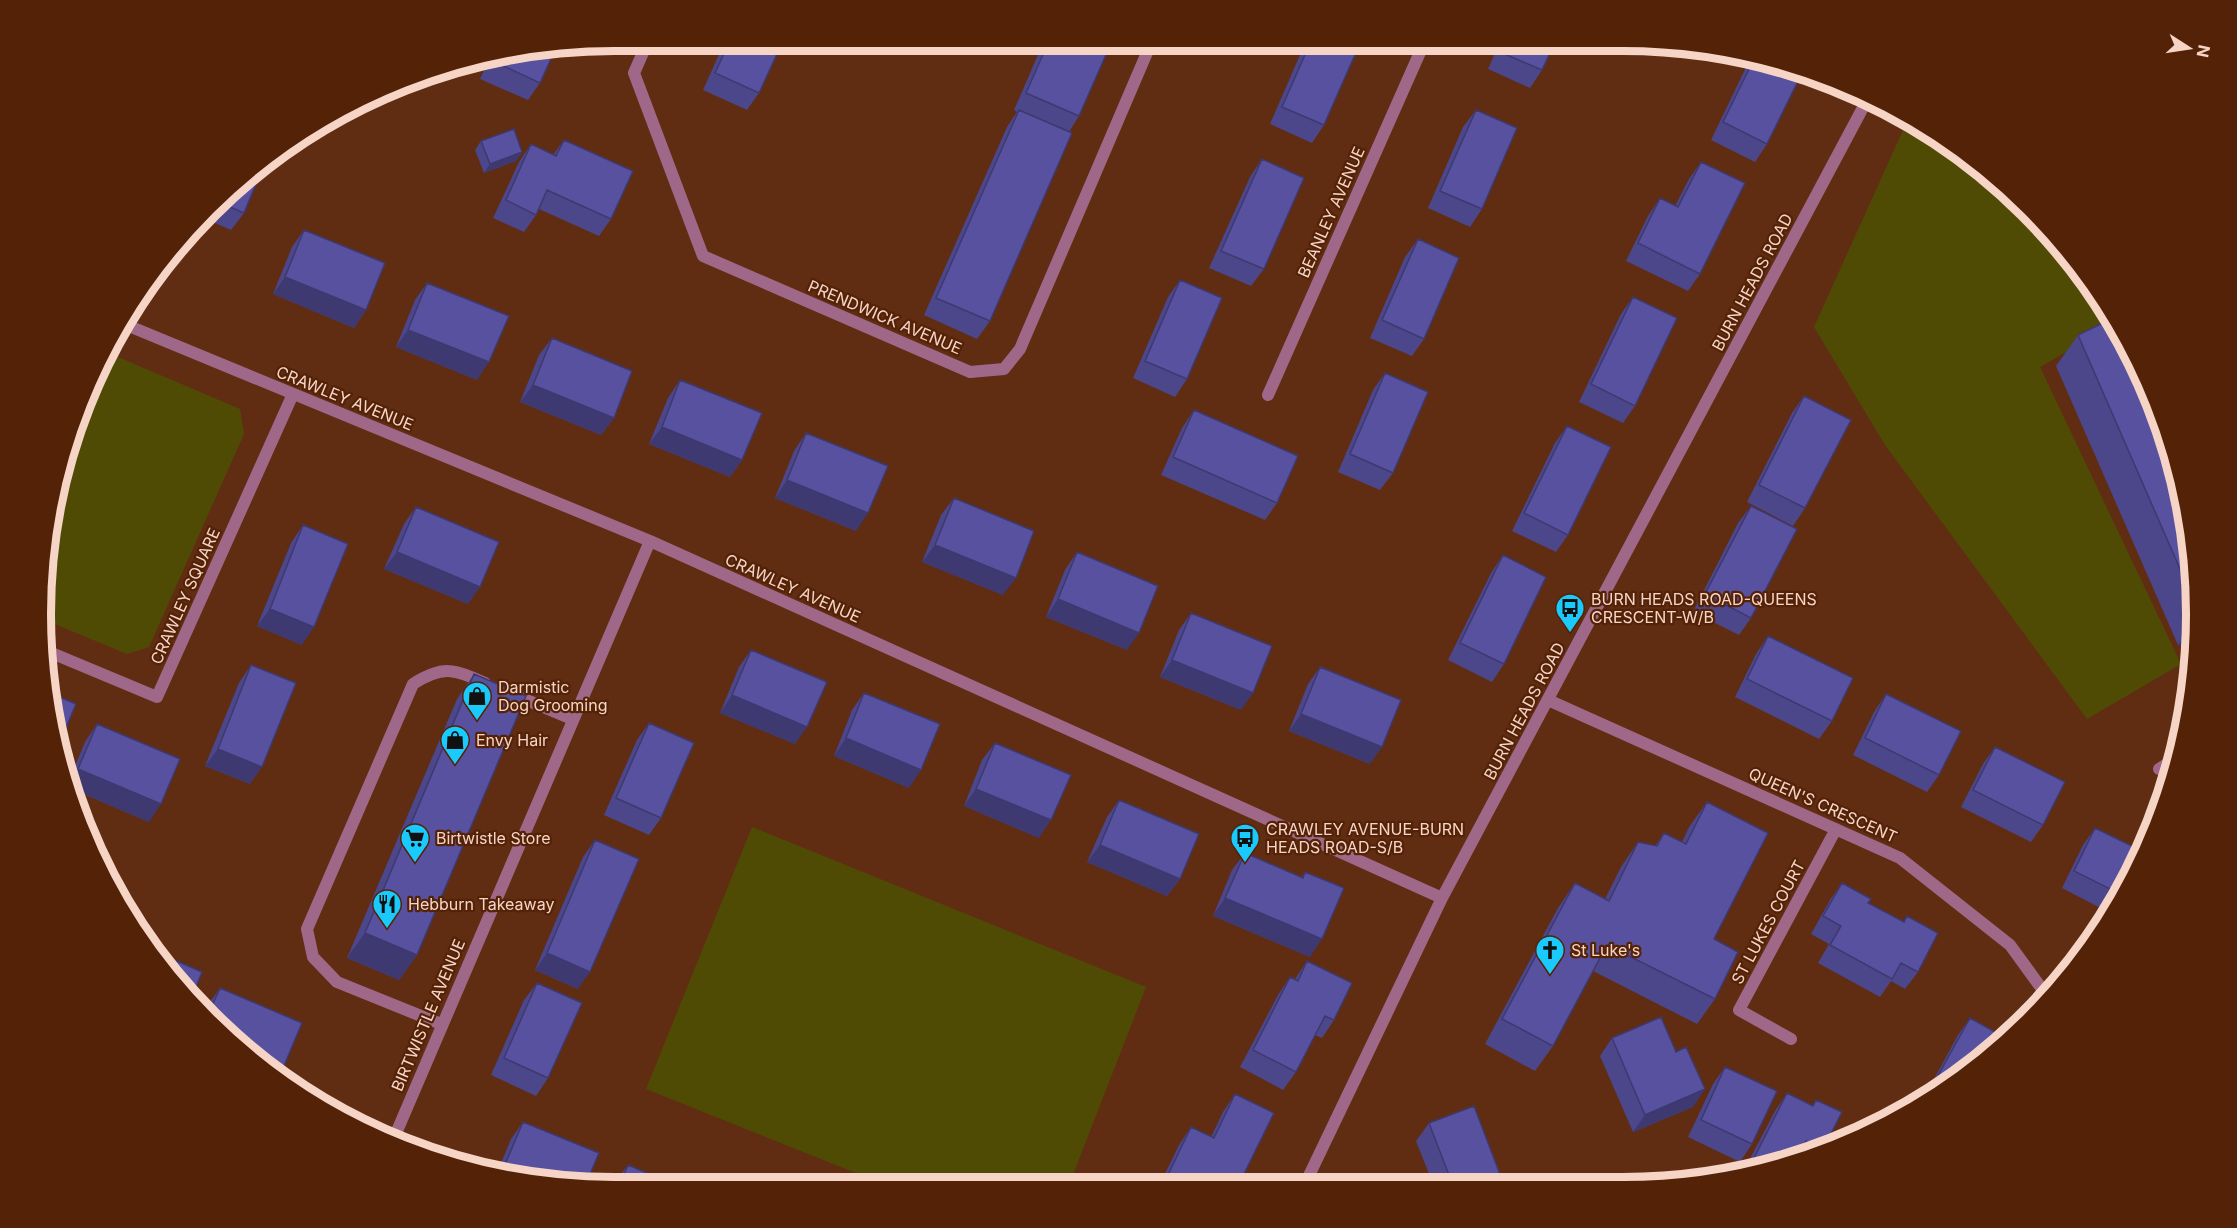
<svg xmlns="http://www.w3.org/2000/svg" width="2237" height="1228" font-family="Inter,sans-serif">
<rect width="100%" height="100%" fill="#602d13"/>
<!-- green -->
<path fill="#504b04" d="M1909,117L2001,183L2078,265L2115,324L2040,367L2181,664L2087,719L1885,445L1814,327Z
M111,354L240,409L244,434L149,647L127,654L45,620L60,467Z
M752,827L1146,987L1069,1185H886L646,1089Z"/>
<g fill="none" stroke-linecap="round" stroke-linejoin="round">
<!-- lane -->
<path stroke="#a06888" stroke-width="12" d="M510,693L572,719
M2159,769L2176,758
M441,1024L337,982L313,957L307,929L413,684C443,665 454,669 485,683"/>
<!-- street -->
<path stroke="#a06888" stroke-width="12" d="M648,41L634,73L703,256L970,372L1004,369L1020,349L1152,41
M124,324L650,541L1442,898
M1268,395L1425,41
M42,649L157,697L293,394
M1548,700L1900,858L2010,945L2047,996
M1791,1039L1739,1010L1836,829
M394,1138L650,541
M1305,1184L1442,898L1867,100"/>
</g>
<!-- wall -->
<path fill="#4c468a" d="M725,41H783L759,93L747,110L703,90Z
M1044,41H1112L1079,116L1069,132L990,321L977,339L924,315L1007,127L1017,112L1014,110Z
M1306,41H1361L1324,125L1312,143L1270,124Z
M1500,42H1555L1542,70L1530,88L1488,69Z
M555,50L540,83L528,100L480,79L488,61Z
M1751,57L1772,60L1767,144L1755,162L1711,140Z
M1476,110L1482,209L1470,227L1428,208L1463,127Z
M564,140L611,219L599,236L539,209L536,215L524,232L493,218L519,162L531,144L553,155Z
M481,141L522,152L516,161L484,173L475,150Z
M265,159L244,213L231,230L208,220Z
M1262,159L1264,269L1251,286L1209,268L1250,177Z
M1701,162L1700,274L1688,291L1626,261L1648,216L1660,198L1675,206L1689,179Z
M304,230L366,310L354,328L273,294L292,247Z
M1418,239L1424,339L1412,356L1370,338L1405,257Z
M1180,280L1187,379L1175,397L1133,378L1168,297Z
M427,283L477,380L396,347L415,300Z
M1633,297L1635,406L1623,423L1579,402L1621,314Z
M2078,335L2195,576L2193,649L2178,645L2056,366Z
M552,338L614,418L601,435L520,402L539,355Z
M1385,373L1393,473L1380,490L1338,472L1373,390Z
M680,380L742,460L730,477L649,444L668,398Z
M1804,396L1805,508L1793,526L1747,502L1792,413Z
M1194,410L1277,503L1265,520L1161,475L1182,428Z
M1567,426L1568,535L1556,552L1512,531L1555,443Z
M806,433L856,531L775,498L794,451Z
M954,498L1003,595L922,562L941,515Z
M1751,506V618L1739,635L1693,612L1738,523Z
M416,507L468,604L384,569L404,524Z
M303,525L302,645L257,626L291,543Z
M1077,552L1127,650L1046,617L1065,570Z
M1503,555L1504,664L1492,682L1448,660L1491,573Z
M1191,613L1241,710L1160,677L1179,630Z
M1768,636L1832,721L1819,739L1735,697L1756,654Z
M751,650L795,744L720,713L739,667Z
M251,665L250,784L205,766L239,683Z
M1320,667L1370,764L1289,731L1308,684Z
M474,674L417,955L399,980L347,958L457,699Z
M864,693L909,788L834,756L852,710Z
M1886,694L1939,775L1927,792L1853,755L1874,712Z
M649,723L661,818L649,835L604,815L637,740Z
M97,724L149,822L74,790L71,776L85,742Z
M995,743L1039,838L964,806L982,760Z
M1995,747L2043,825L2031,842L1961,807L1983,764Z
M1119,800L1180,879L1167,896L1087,862L1107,817Z
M1707,802L1714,939L1715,999L1697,1024L1593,971L1553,1046L1535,1071L1485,1044L1558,908L1575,883L1605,899L1621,867L1638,842L1655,846L1664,833L1682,842L1689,827Z
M2095,828L2142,851L2120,900L2110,913L2062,888L2083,845Z
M595,840L578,989L535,970L583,857Z
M1245,853L1302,877L1305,872L1310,957L1213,916L1232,870Z
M1842,883L1868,903L1918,972L1905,989L1891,981L1880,997L1818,963L1829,944L1811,934L1830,900Z
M1307,961L1334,1020L1322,1038L1315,1035L1296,1072L1283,1090L1240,1067L1278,995L1290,977L1295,979Z
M537,983L548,1078L536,1096L491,1075L524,1000Z
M220,988L280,1072L205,1011L207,1006Z
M1970,1018L1941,1091L1922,1101L1958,1035Z
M1612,1038L1676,1052L1693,1107L1633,1132L1600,1056Z
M1725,1067L1752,1144L1740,1162L1688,1137L1713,1084Z
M1787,1093L1812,1106L1816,1100L1842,1112L1822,1150L1808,1157L1743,1172L1775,1111Z
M1235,1094L1239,1184H1160L1179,1145L1191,1127L1211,1137L1223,1112Z
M523,1122L577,1186L497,1173L511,1139Z
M1429,1123L1501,1177L1497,1183L1433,1184L1416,1141Z
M628,1165L678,1186H614L615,1182Z"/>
<!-- shaded-wall -->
<path fill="#3e3970" d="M522,152L516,161L484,173L490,164Z
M285,277L366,310L354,328L273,294Z
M408,330L489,362L477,380L396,347Z
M533,385L614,418L601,435L520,402Z
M662,427L742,460L730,477L649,444Z
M787,480L868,513L856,531L775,498Z
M935,545L1016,578L1003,595L922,562Z
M397,552L480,587L468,604L384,569Z
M1058,599L1139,633L1127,650L1046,617Z
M270,609L314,627L302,645L257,626Z
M2194,623L2193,649L2178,645Z
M1172,660L1253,693L1241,710L1160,677Z
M732,695L807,727L795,744L720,713Z
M1301,714L1382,747L1370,764L1289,731Z
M846,738L921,770L909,788L834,756Z
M218,749L262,767L250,784L205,766Z
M78,769L161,804L149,822L74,790L71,779Z
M976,789L1051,820L1039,838L964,806Z
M1100,845L1180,879L1167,896L1087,862Z
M1225,898L1322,939L1310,957L1213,916Z
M365,933L417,955L399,980L347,958Z
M547,953L590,972L578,989L535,970Z
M267,1061L283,1068L280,1072Z
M1705,1089L1693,1107L1633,1132L1645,1115Z
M504,1167L533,1179L500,1174Z
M1501,1177L1497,1183H1485Z"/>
<!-- building -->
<path fill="#5851a0" stroke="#3e3970" stroke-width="1.5" d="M730,41H783L759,93L715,73Z
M1049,41H1112L1079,116L1026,93Z
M1311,41H1361L1324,125L1282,107Z
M1504,42H1555L1542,70L1500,52Z
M555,50L540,83L493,61Z
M1755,57L1772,60L1802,73L1767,144L1723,122Z
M1019,110L1072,133L990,321L936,298Z
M1476,110L1517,128L1482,209L1440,191Z
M514,129L522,152L490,164L481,141Z
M564,140L633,171L611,219L547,190L536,215L506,200L531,144L556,156Z
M267,158L244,213L223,204L265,159Z
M1262,159L1304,178L1264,269L1221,251Z
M1701,162L1745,183L1700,274L1638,243L1660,198L1678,207Z
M304,230L385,263L366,310L285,277Z
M1418,239L1459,258L1424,339L1382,320Z
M1180,280L1222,298L1187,379L1145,361Z
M427,283L509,316L489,362L408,330Z
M1633,297L1677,318L1635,406L1591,384Z
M2111,319L2137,360L2177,465L2195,576L2194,601L2078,335Z
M552,338L632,371L614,418L533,385Z
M1385,373L1428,392L1393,473L1350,454Z
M680,380L762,413L742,460L662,427Z
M1804,396L1851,420L1805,508L1759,485Z
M1194,410L1298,456L1277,503L1173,457Z
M1567,426L1611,447L1568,535L1524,513Z
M806,433L888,466L868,513L787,480Z
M954,498L1034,531L1016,578L935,545Z
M1751,506L1797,529L1751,618L1705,594Z
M416,507L499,542L480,587L397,552Z
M303,525L348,544L314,627L270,609Z
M1077,552L1158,586L1139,633L1058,599Z
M1503,555L1546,577L1504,664L1460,643Z
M1191,613L1272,646L1253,693L1172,660Z
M1768,636L1853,678L1832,721L1747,679Z
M751,650L827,682L807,727L732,695Z
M251,665L296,683L262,767L218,749Z
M1320,667L1401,700L1382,747L1301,714Z
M474,674L526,696L417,955L365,933Z
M864,693L940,724L921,770L846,738Z
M52,694L76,704L62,737Z
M1886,694L1961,731L1939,775L1865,738Z
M649,723L694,743L661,818L616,798Z
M97,724L180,759L161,804L78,769Z
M995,743L1071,775L1051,820L976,789Z
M1995,747L2065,782L2043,825L1973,790Z
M1119,800L1199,834L1180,879L1100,845Z
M1707,802L1768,833L1714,939L1738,952L1715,999L1607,945L1553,1046L1502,1019L1575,883L1609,901L1638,842L1657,846L1664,833L1686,844Z
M2095,828L2142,851L2122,895L2074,871Z
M595,840L639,859L590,972L547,953Z
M1245,853L1303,878L1305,872L1344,888L1322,939L1225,898Z
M1842,883L1871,899L1868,903L1904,922L1907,916L1938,933L1918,972L1901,963L1892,979L1830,945L1841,926L1823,916Z
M158,953L202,972L191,999L183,992Z
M1307,961L1352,983L1334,1020L1325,1016L1296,1072L1253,1050L1290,977L1298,981Z
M537,983L582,1003L548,1078L504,1058Z
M220,988L302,1023L283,1068L267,1061L209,1013Z
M1661,1017L1676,1052L1686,1047L1705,1089L1645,1115L1612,1038Z
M1970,1018L2006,1038L1941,1091L1925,1099Z
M1725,1067L1777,1091L1752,1144L1701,1120Z
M1787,1093L1813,1106L1816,1100L1842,1112L1823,1149L1806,1141L1797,1159L1793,1160L1784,1156L1780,1164L1759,1168L1751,1164Z
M1235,1094L1274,1113L1239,1184H1181L1167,1177L1191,1127L1214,1138Z
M1474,1106L1501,1177L1485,1183H1452L1429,1123Z
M523,1122L599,1153L585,1186H577L533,1179L504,1167Z
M628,1165L678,1186H619Z"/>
<!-- icons -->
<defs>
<g id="bus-pin" transform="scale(1.5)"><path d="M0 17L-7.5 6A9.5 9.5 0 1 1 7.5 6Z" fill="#1acafc" stroke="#542207"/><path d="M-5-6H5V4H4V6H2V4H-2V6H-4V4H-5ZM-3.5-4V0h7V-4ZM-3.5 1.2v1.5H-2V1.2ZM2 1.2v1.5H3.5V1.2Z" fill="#111"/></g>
<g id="shop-pin" transform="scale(1.5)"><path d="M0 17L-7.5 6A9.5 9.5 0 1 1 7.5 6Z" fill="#1acafc" stroke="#542207"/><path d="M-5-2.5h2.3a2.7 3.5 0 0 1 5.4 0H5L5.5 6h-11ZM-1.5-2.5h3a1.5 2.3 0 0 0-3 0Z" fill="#111"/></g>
<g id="supermarket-pin" transform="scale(1.5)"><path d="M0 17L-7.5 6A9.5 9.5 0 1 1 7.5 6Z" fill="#1acafc" stroke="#542207"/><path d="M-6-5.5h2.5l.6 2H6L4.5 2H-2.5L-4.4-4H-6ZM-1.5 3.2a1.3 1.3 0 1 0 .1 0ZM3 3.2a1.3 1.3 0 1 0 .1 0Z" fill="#111"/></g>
<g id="restaurant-pin" transform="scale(1.5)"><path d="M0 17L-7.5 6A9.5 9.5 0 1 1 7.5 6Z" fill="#1acafc" stroke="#542207"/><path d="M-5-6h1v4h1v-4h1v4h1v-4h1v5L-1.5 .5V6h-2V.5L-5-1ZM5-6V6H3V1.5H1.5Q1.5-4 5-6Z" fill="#111"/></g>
<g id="church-pin" transform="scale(1.5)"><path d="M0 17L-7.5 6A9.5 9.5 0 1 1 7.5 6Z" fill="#1acafc" stroke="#542207"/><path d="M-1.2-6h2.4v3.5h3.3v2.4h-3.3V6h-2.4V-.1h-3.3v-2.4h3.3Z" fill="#111"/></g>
</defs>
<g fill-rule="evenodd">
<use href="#bus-pin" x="1570" y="608"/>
<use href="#shop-pin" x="477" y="696"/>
<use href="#shop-pin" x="455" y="740"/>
<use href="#supermarket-pin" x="415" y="838"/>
<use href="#bus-pin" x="1245" y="838"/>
<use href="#restaurant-pin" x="387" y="904"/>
<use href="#church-pin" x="1550" y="950"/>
</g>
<g text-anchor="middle" stroke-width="4.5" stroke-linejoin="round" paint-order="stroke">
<!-- street labels -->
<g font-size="16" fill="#f6d5c7" stroke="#542207">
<text transform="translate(1331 212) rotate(-66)" y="6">BEANLEY AVENUE</text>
<text transform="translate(1752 282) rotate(-62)" y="6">BURN HEADS ROAD</text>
<text transform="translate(885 317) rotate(23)" y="6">PRENDWICK AVENUE</text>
<text transform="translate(345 398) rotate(22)" y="6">CRAWLEY AVENUE</text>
<text transform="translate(793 588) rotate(24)" y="6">CRAWLEY AVENUE</text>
<text transform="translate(185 596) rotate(-66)" y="6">CRAWLEY SQUARE</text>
<text transform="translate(1524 711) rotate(-62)" y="6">BURN HEADS ROAD</text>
<text transform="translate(1823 805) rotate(24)" y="6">QUEEN'S CRESCENT</text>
<text transform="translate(1768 922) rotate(-62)" y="6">ST LUKES COURT</text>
<text transform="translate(428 1015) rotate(-67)" y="6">BIRTWISTLE AVENUE</text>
</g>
<!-- poi labels -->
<g font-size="16" fill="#f6d5c7" stroke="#542207" text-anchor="start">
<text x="1591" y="605">BURN HEADS ROAD-QUEENS<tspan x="1591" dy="18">CRESCENT-W/B</tspan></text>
<text x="498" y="693">Darmistic<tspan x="498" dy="18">Dog Grooming</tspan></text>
<text x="476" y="746">Envy Hair</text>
<text x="1266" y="835">CRAWLEY AVENUE-BURN<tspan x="1266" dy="18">HEADS ROAD-S/B</tspan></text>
<text x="436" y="844">Birtwistle Store</text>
<text x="408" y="910">Hebburn Takeaway</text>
<text x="1571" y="956">St Luke's</text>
</g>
</g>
<!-- crop -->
<path d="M0 0H2237V1228H0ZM614 51H1623A563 563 0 0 1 2186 614V614A563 563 0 0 1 1623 1177H614A563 563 0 0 1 51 614V614A563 563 0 0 1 614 51Z" fill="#542207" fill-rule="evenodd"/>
<path fill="none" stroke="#f6d5c7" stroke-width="8" d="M614 51H1623A563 563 0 0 1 2186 614V614A563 563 0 0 1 1623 1177H614A563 563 0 0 1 51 614V614A563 563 0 0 1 614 51Z"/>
<!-- north arrow -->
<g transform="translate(2189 48) rotate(102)" stroke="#542207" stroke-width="4.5" paint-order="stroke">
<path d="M0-4.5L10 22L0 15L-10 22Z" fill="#f6d5c7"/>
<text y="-9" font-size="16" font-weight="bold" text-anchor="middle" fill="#f6d5c7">N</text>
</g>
</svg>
